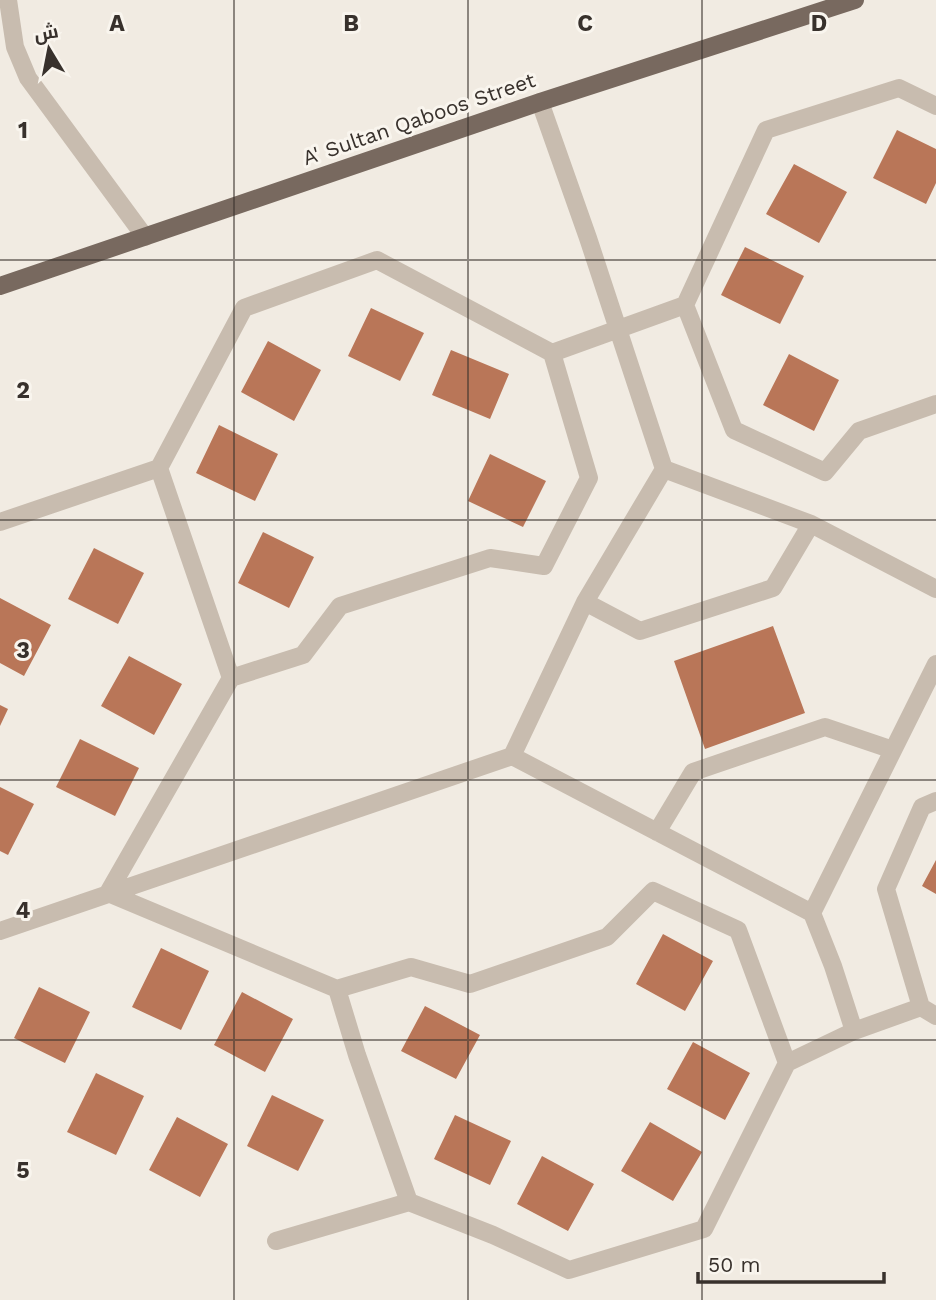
<svg xmlns="http://www.w3.org/2000/svg" width="936" height="1300" font-family="'Work Sans',Cairo,sans-serif">
<rect width="100%" height="100%" fill="#f1ebe2"/>
<!-- building -->
<path fill="#b97658" d="M897,130L936,149V183L926,204L873,178Z
M794,164L847,192L819,243L766,214Z
M745,247L804,276L780,324L721,295Z
M371,308L424,333L400,381L348,356Z
M268,341L321,370L294,421L241,392Z
M451,350L509,374L490,419L432,395Z
M789,354L839,380L814,431L763,405Z
M219,425L278,454L255,501L196,473Z
M490,454L546,481L523,527L468,501Z
M263,532L314,557L289,608L238,583Z
M94,548L144,573L118,624L68,599Z
M0,598L51,625L24,676L0,663Z
M773,626L805,713L705,749L674,661Z
M129,656L182,684L154,735L101,706Z
M0,705L8,709L0,726Z
M80,739L139,768L115,816L56,787Z
M0,787L34,804L8,855L0,851Z
M936,860V894L922,886Z
M663,934L713,961L685,1011L636,984Z
M161,948L209,971L181,1030L132,1007Z
M39,987L90,1012L65,1063L14,1038Z
M242,992L293,1019L265,1072L214,1045Z
M425,1006L480,1035L456,1079L401,1051Z
M693,1042L750,1073L725,1120L667,1089Z
M96,1073L144,1096L116,1155L67,1132Z
M272,1095L324,1120L298,1171L247,1146Z
M455,1115L511,1141L490,1185L434,1159Z
M177,1117L228,1144L200,1197L149,1170Z
M650,1122L702,1152L673,1201L621,1171Z
M542,1156L594,1184L568,1231L517,1204Z"/>
<g fill="none" stroke-linecap="round" stroke-linejoin="round">
<!-- minor -->
<path stroke="#c8bcaf" stroke-width="18" d="M8,0L15,47L28,78L145,237
M540,102L588,238L664,469
M685,305L734,430L825,472L859,431L936,404
M159,468L231,678L108,893L337,989L357,1055L409,1202
M0,522L159,468L244,308L377,260L552,353L685,305L766,130L899,88L936,106
M585,602L640,631L773,588L811,524
M231,678L303,655L340,606L490,558L544,566L589,478L552,353
M657,832L693,772L825,727L893,750
M812,913L936,664
M0,931L512,756
M337,989L411,967L470,984L607,937L653,891L738,930L787,1063
M921,1007L886,889L922,807L936,801
M854,1031L833,966L812,913L512,756L585,602L664,469L811,524L936,589
M276,1241L409,1202L493,1235L569,1270L704,1229L787,1063L854,1031L921,1007L936,1016"/>
<!-- major -->
<path stroke="#78695f" stroke-width="18" d="M0,286L540,102L855,0"/>
</g>
<!-- grid -->
<path fill="none" stroke="#38312c" stroke-width="2" stroke-opacity="0.55" d="M234,0V1300M468,0V1300M702,0V1300M0,260H936M0,520H936M0,780H936M0,1040H936"/>
<g text-anchor="middle" stroke-width="6" stroke-linejoin="round" paint-order="stroke">
<!-- street labels -->
<g font-size="21" fill="#38312c" stroke="#f9f5ee">
<text transform="translate(419 119) rotate(-19)" y="7">A' Sultan Qaboos Street</text>
</g>
</g>
<g font-size="23" text-anchor="middle" font-weight="bold" fill="#38312c" stroke="#f9f5ee" stroke-width="6" stroke-linejoin="round" paint-order="stroke">
<text x="117" y="31">A</text>
<text x="351" y="31">B</text>
<text x="585" y="31">C</text>
<text x="819" y="31">D</text>
<text x="23" y="138">1</text>
<text x="23" y="398">2</text>
<text x="23" y="658">3</text>
<text x="23" y="918">4</text>
<text x="23" y="1178">5</text>
</g>
<!-- north arrow -->
<g transform="translate(49 49) rotate(350)" stroke="#f9f5ee" stroke-width="5" paint-order="stroke">
<path d="M0-5L12 26L0 18L-12 26Z" fill="#38312c"/>
<text y="-10" font-size="19" font-weight="bold" text-anchor="middle" fill="#38312c">ش</text>
</g>
<!-- scale -->
<path d="M698 1272v10h186v-10" fill="none" stroke="#38312c" stroke-width="3.5"/>
<text x="708" y="1272" font-size="21" fill="#38312c" stroke="#f9f5ee" stroke-width="5" paint-order="stroke">50 m</text>
</svg>
